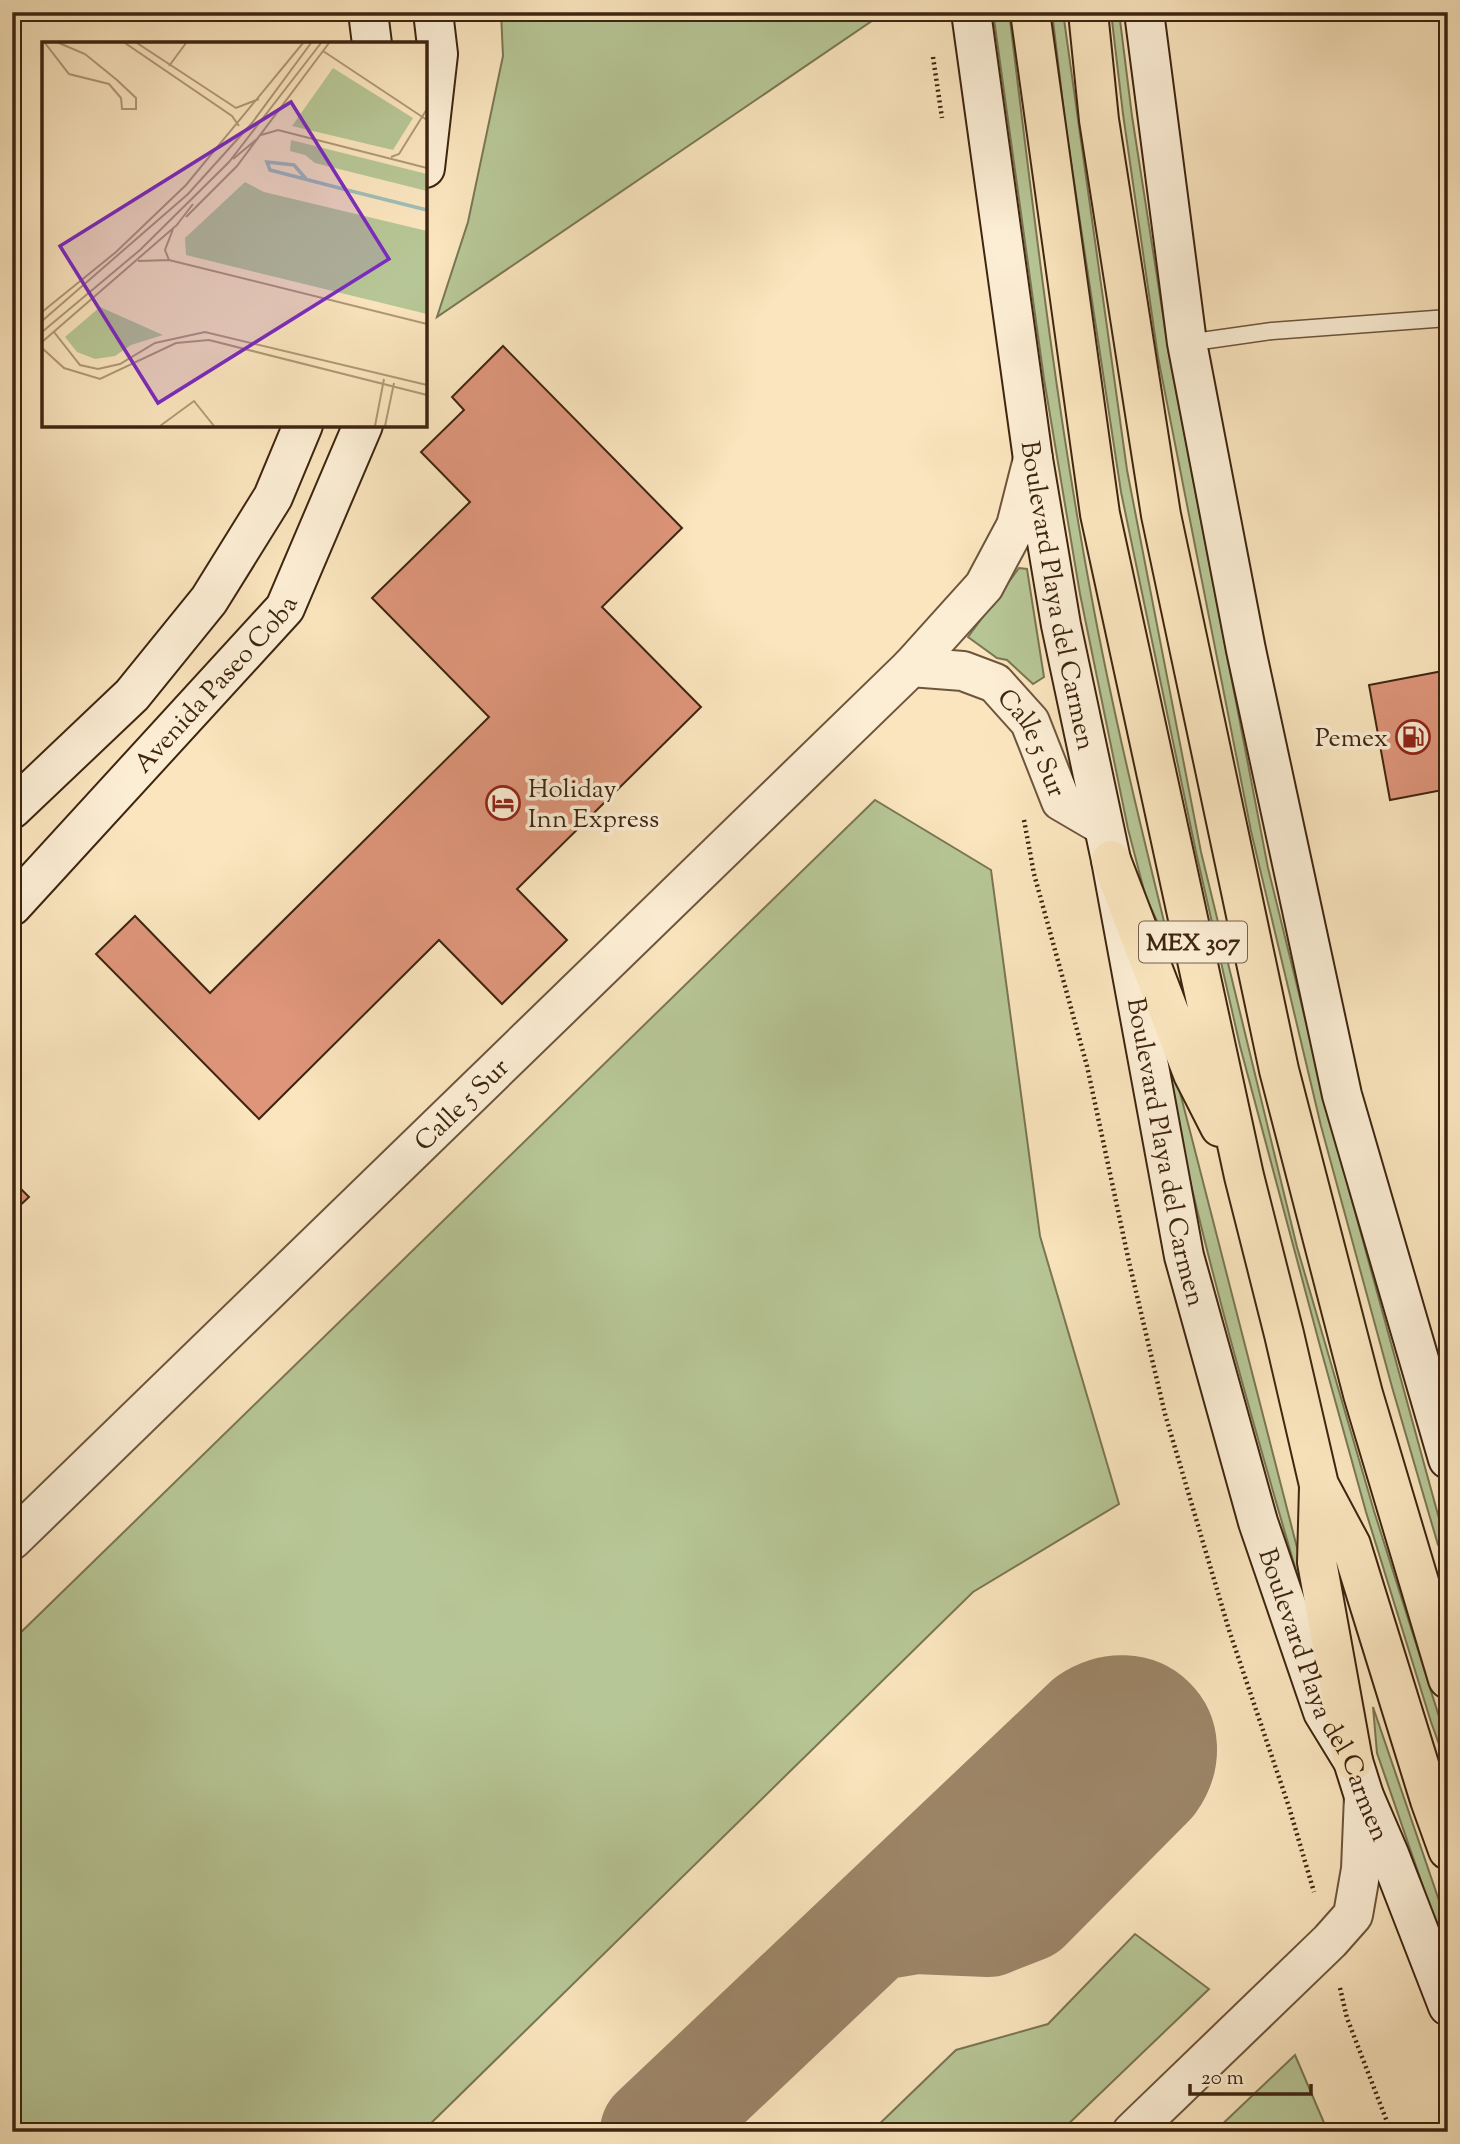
<svg xmlns="http://www.w3.org/2000/svg" width="1460" height="2144" font-family="'Sorts Mill Goudy',serif">
<rect width="100%" height="100%" fill="#fae5be"/>
<filter id="stains"><feTurbulence type="fractalNoise" baseFrequency=".00286" numOctaves="4"/><feColorMatrix values="0 0 0 0 .2 0 0 0 0 .09 0 0 0 0 .02 0 0 0 .5 -.17"/></filter>
<radialGradient id="worn" r=".72"><stop offset=".6" stop-color="#630" stop-opacity="0"/><stop offset="1" stop-color="#630" stop-opacity=".3"/></radialGradient>
<!-- green -->
<path fill="#b7c696" stroke="#7a7653" stroke-width="2" d="M501,12H885L437,317L468,222L503,56Z
M993,12H1009C1033,207 1055,401 1091,594C1113,714 1142,832 1171,950L1146,898L1128,829L1080,594L1044,379Z
M1052,12H1063L1127,470L1201,852L1297,1247L1374,1511L1448,1745V1769L1431,1722L1366,1512L1320,1346L1240,1046L1196,852L1121,492L1066,129Z
M1111,12H1119L1132,116L1169,354L1268,868L1331,1124L1446,1544L1438,1545L1392,1387L1321,1126L1251,831L1158,357L1123,114Z
M1019,568L1027,569L1044,677L1033,684L1007,660L997,658L968,637Z
M875,800L991,870L1040,1236L1119,1504L973,1592L422,2132H12V1641Z
M1164,1030L1312,1606L1299,1581C1262,1454 1225,1326 1194,1197C1182,1148 1161,1078 1164,1030Z
M1373,1707L1448,1927V1959L1377,1753Z
M1135,1934L1209,1989L1060,2132H871L956,2050L1048,2024Z
M1295,2055L1328,2132H1214Z"/>
<g fill="none" stroke-linecap="round" stroke-linejoin="round">
<!-- taxiway -->
<path stroke="#9c8567" stroke-width="110" d="M655,2132L1089,1721C1137,1689 1184,1734 1151,1781L1026,1907L988,1922L916,1919L873,1926"/>
</g>
<!-- building -->
<path fill="#de957a" stroke="#3e2510" stroke-width="2" d="M503,346L682,528L602,607L701,707L517,889L567,940L502,1004L439,940L259,1119L96,954L135,916L210,993L489,717L372,598L470,502L421,452L464,410L452,397Z
M1448,670V789L1390,800L1369,685Z
M12,1180L29,1197L12,1213Z"/>
<g fill="none" stroke-linecap="round" stroke-linejoin="round">
<!-- service casing -->
<g stroke="#6d553c" stroke-width="19">
<path id="service" d="M1187,343L1272,331L1448,318"/>
</g>
<!-- tertiary casing -->
<g stroke="#6d553c" stroke-width="42">
<g id="tertiary">
<path id="s1" d="M911,667L963,671L995,683L1030,722L1061,801L1102,825"/>
<path id="s2" d="M12,1540L911,667L984,586L1016,526L1033,459"/>
<path d="M1132,2132L1330,1941L1353,1915L1361,1869L1364,1796"/>
</g>
</g>
<!-- secondary casing -->
<g stroke="#3e2510" stroke-width="42">
<g id="secondary">
<path d="M368,12L372,44"/>
<path id="s3" d="M971,12L1033,459L1061,625L1111,860L1184,1256L1258,1522L1323,1712L1353,1761L1364,1796L1389,1854L1448,2006"/>
<path d="M1144,12L1187,343L1246,650L1342,1095L1448,1459"/>
<path d="M425,168L438,54L433,12"/>
<path d="M12,809L132,695L209,600L273,497L303,425"/>
<path id="s4" d="M12,906L285,608L363,425"/>
</g>
</g>
<!-- trunk casing -->
<g stroke="#3e2510" stroke-width="42">
<path id="trunk" d="M1030,12L1100,514L1244,1176L1284,1334L1319,1485L1351,1545L1430,1800L1448,1850
M1088,12L1099,120L1161,515L1279,1070L1363,1394L1448,1679
M1111,860L1193,1074L1220,1127
M1319,1487L1317,1562L1353,1761"/>
</g>
<!-- path -->
<path stroke="#3e2510" stroke-width="4.5" stroke-dasharray="2 3.5" stroke-linecap="butt" d="M933,57L942,118
M1024,820L1034,874L1087,1066L1129,1262L1165,1414L1229,1630L1289,1807L1314,1892
M1340,1988L1347,2018L1391,2132"/>
<!-- service -->
<use href="#service" stroke="#fceed5" stroke-width="16"/>
<!-- tertiary -->
<use href="#tertiary" stroke="#fceed5" stroke-width="38"/>
<!-- secondary -->
<use href="#secondary" stroke="#fceed5" stroke-width="38"/>
<!-- trunk -->
<use href="#trunk" stroke="#fae5be" stroke-width="38"/>
</g>
<!-- icons -->
<defs>
<g id="fuel-ring" transform="scale(1.75)"><circle r="9.5" fill="#fceed5" stroke="#8f2418" stroke-width="1.5"/><path d="M-5.5-6h7V0h2V4h1.3V-2.5L3-4.5l.8-.8L6-3V5H2.5V1h-1V6h-7ZM-4.2-4.7v3.2H.2V-4.7Z" fill="#8f2418"/></g>
<g id="hotel-ring" transform="scale(1.75)"><circle r="9.5" fill="#fceed5" stroke="#8f2418" stroke-width="1.5"/><path d="M-6-4.5h1.5V1H6V5H4.5V3h-9V5H-6ZM-4 0a1.8 1.8 0 1 1 3.6 0ZM.5 0V-2.5h3Q6-2.5 6 0Z" fill="#8f2418"/></g>
</defs>
<g fill-rule="evenodd">
<use href="#fuel-ring" x="1413" y="737"/>
<use href="#hotel-ring" x="503" y="803"/>
</g>
<g text-anchor="middle" stroke-width="7" stroke-linejoin="round" paint-order="stroke">
<!-- shield labels -->
<rect fill="#fceed5" stroke="#77614b" stroke-width="2" x="1139" y="921.5" width="108" height="41" rx="5"/>
<g font-size="24" font-weight="bold" fill="#3e2510">
<text x="1193" y="950">MEX 307</text>
</g>
<!-- street labels -->
<g font-size="26" fill="#3e2510" stroke="#fceed5">
<text dy="9" stroke="none"><textPath href="#s3" startOffset="590">Boulevard Playa del Carmen</textPath></text>
<text dy="9" stroke="none"><textPath href="#s4" startOffset="301">Avenida Paseo Coba</textPath></text>
<text dy="9" stroke="none"><textPath href="#s1" startOffset="158">Calle 5 Sur</textPath></text>
<text dy="9" stroke="none"><textPath href="#s2" startOffset="626">Calle 5 Sur</textPath></text>
<text dy="9" stroke="none"><textPath href="#s3" startOffset="1157">Boulevard Playa del Carmen</textPath></text>
<text dy="9" stroke="none"><textPath href="#s3" startOffset="1724">Boulevard Playa del Carmen</textPath></text>
</g>
<!-- poi labels -->
<g font-size="26" fill="#3e2510" stroke="#fceed5" text-anchor="end">
<text x="1388" y="746">Pemex</text>
<text x="528" y="797" text-anchor="start">Holiday<tspan x="528" dy="30">Inn Express</tspan></text>
</g>
</g>
<!-- overview -->
<g transform="translate(42 42)">
<rect width="385" height="385" fill="#fae5be"/>
<path d="M291,26L371,76L351,108L250,84ZM249,98L385,132V149L273,121L263,113L248,109ZM203,140L222,150L385,189V272L144,213L143,196ZM58,265L121,293L89,303L73,314L53,317L35,310L23,295Z" fill="#b7c696"/>
<path fill="none" stroke="#a0bdb8" stroke-width="3.5" d="M265,138L252,123L225,120L228,128L305,148M305,148L385,168"/>
<path fill="none" stroke="#af9878" stroke-width="2" d="M3,1L27,32L67,42L79,56L80,67H94V56L75,38L43,12L17,1M83,1L190,74L197,84M95,1L194,66L217,57M281,9L385,78M127,24L144,1M219,93L236,88L385,126M349,115L357,112L385,67M191,117L215,97M144,175L195,124L287,1M134,184L151,162M127,218L123,208L131,187M96,219L127,218L385,282M0,270L74,210L144,143L261,1M0,279L146,152L210,81L269,1M0,290L98,208L187,120L279,1M12,290L38,323L56,327L78,322L113,301L163,290L385,343M0,300L136,182M0,306L22,326L58,337L134,301L167,298L385,353M118,384L152,359L172,384M333,384L342,337M343,384L352,341"/>
<path fill="#7b2cbf" fill-opacity="0.15" stroke="#7b2cbf" stroke-width="3.5" d="M249,60L347,217L116,361L18,204Z"/>
<rect width="385" height="385" fill="none" stroke="#3e2510" stroke-width="3.5"/>
</g>
<!-- margin -->
<rect width="1460" height="2144" fill="none" stroke="#fae5be" stroke-width="42"/>
<rect x="14" y="14" width="1432" height="2116" fill="none" stroke="#3e2510" stroke-width="3.5"/>
<rect x="21" y="21" width="1418" height="2102" fill="none" stroke="#3e2510" stroke-width="2"/>
<!-- scale -->
<path d="M1190 2084v10h121v-10" fill="none" stroke="#3e2510" stroke-width="3.5"/>
<text x="1201" y="2084" font-size="21" fill="#3e2510" stroke="#fceed5" stroke-width="5" paint-order="stroke">20 m</text>
<rect width="100%" height="100%" filter="url(#stains)"/>
<rect width="100%" height="100%" fill="url(#worn)"/>
</svg>
